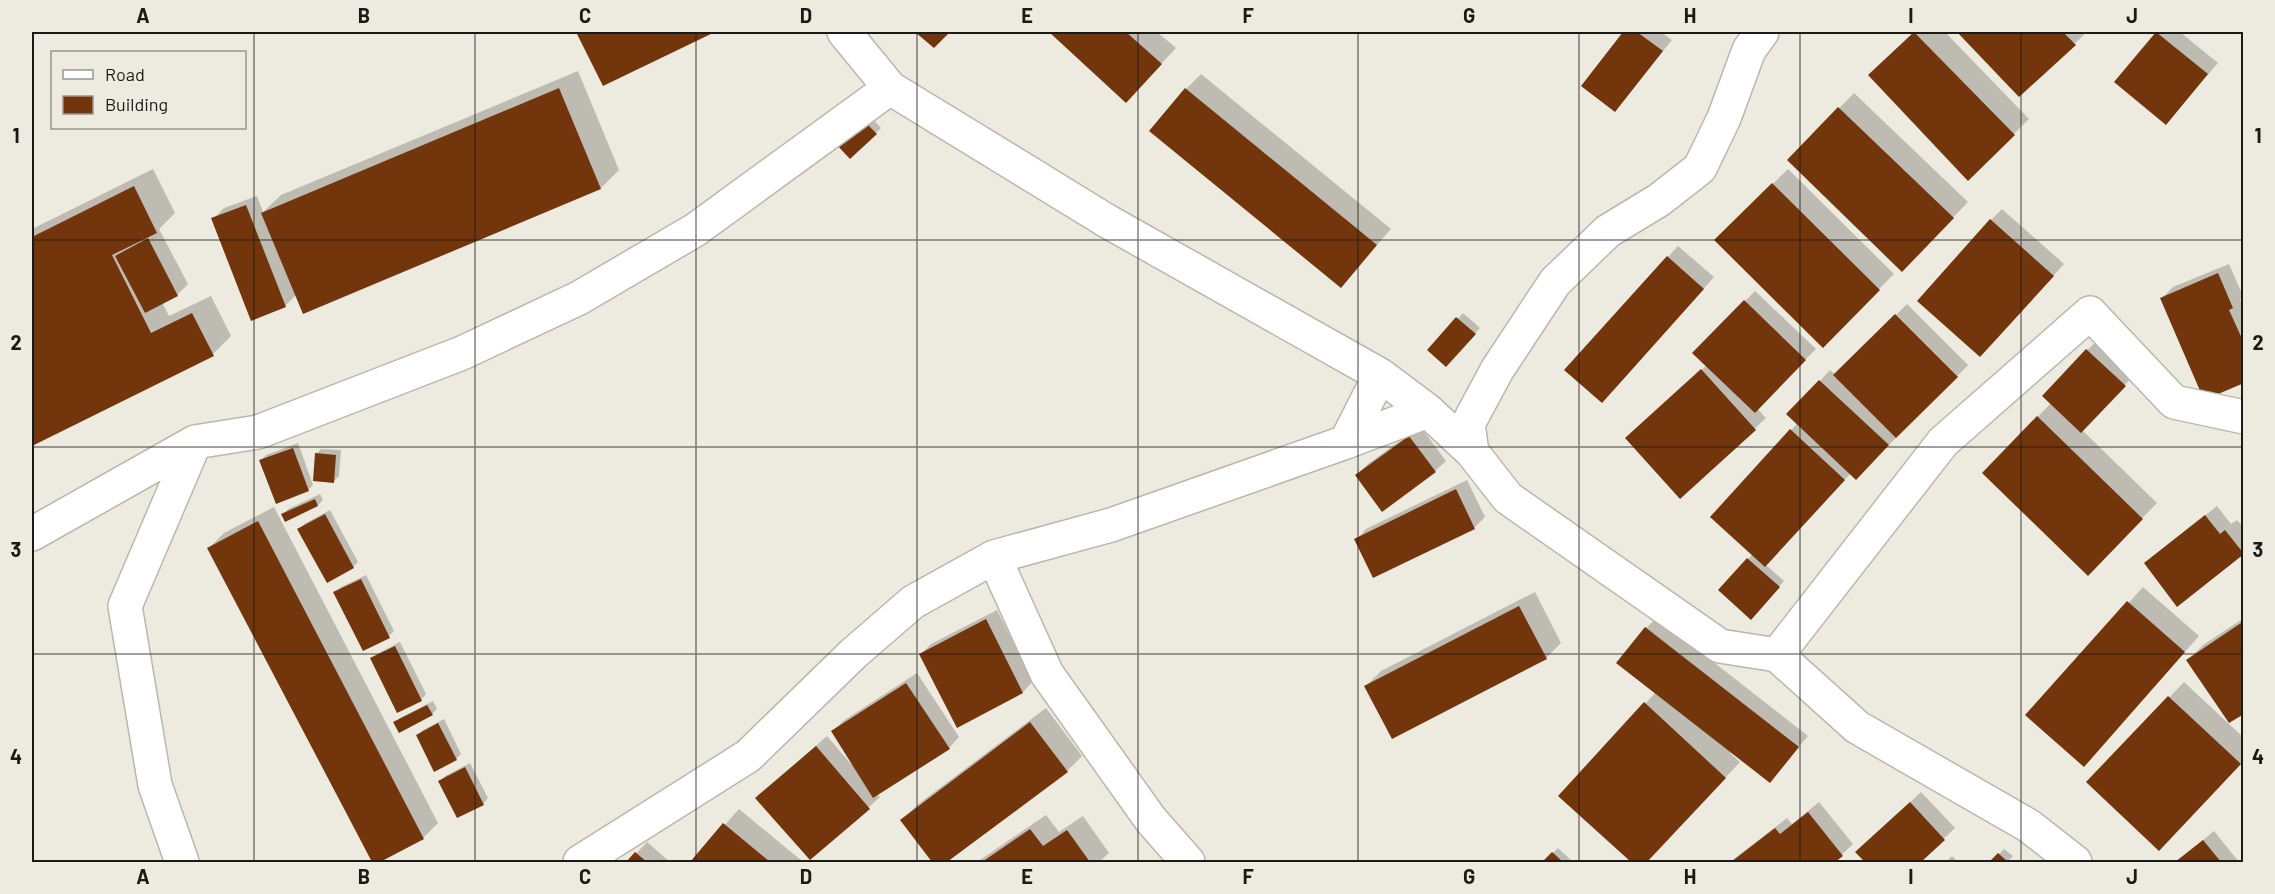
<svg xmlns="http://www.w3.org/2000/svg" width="2275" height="894" font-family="Barlow,sans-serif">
<rect width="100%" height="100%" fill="#edeadf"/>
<!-- shadow -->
<path fill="#0003" d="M578,32H711L604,84Z
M1051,32H1157L1176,48L1126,101Z
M1625,32H1661L1672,40L1615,110L1583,86Z
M1915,32H1945L2029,119L1968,179L1885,60Z
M1959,32H2087L2019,95Z
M2158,32H2180L2218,63L2166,123L2116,81Z
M578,71L619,170L601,188L304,312L297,294L285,306L213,219L224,208L257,196L263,212L281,195Z
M1201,74L1391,229L1341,286L1186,89Z
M1854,93L1968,202L1917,255L1789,160Z
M868,114L881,128L850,157Z
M153,169L175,213L159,229L188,284L177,295L162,302L169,316L211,296L231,336L213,354L32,445V229Z
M1788,169L1894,274L1823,345L1716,240Z
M2002,209L2064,264L1991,345V220Z
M1678,246L1714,277L1613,391L1566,370Z
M2229,264L2243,296L2240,299L2244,308V382L2162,298L2173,287Z
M1755,291L1816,349L1757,408L1766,418L1681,497L1637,428L1707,365L1694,353Z
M1907,304L1968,365L1867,467L1851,473L1765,564L1784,581L1756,612L1748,559L1753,554L1791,430L1798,423L1820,381L1830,370L1836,375Z
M1463,313L1480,328L1445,365L1429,350Z
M2098,340L2135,374L2082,430L2157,503L2088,574L1984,473L2051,403L2087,350Z
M1420,426L1446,461L1435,471L1357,475L1368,464Z
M298,443L313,485L308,490L261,460L266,455Z
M321,449L341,450L339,476L334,481L316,454Z
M1467,480L1485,517L1474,528L1356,540L1366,529Z
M320,494L323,500L318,505L283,515L288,509Z
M2217,506L2231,524L2237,520L2244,528V552L2178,604L2146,563Z
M274,507L438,823L423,838L377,862H374L209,548L224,533Z
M330,510L358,562L353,567L299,530L304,524Z
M366,575L394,631L389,636L335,593L341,587Z
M2143,587L2199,636L2084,765L2027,715Z
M1535,592L1561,643L1546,658L1366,686L1381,671Z
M997,610L1033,681L1023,692L957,726L921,654L931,644Z
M1657,618L1808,736L1770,781L1732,751L1730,753L1740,762L1646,862H1633L1560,796L1656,692L1646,628Z
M2244,618V712L2188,660L2203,645Z
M400,642L426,694L421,700L372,659L377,654Z
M917,673L959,737L949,748L877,794L880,797L869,807L810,858L768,788L827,736L851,764L853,763L833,731L843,721Z
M2184,682L2244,738V760L2174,834L2088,782Z
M433,701L437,709L432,714L395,723L400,718Z
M1046,708L1082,756L1067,771L944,862H934L902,820L917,805Z
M444,719L461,754L456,759L418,735L423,730Z
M470,763L488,798L483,804L440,782L445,776Z
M1921,792L1955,828L1919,862H1867L1857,852Z
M1819,802L1853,844L1836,860L1838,862H1730L1787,818L1792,824Z
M739,809L802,861L801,862H692Z
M1046,815L1059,832L1083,816L1109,853L1099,862H977Z
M2214,831L2239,862L2244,857V862H2177Z
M647,842L670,862H628Z
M1558,848L1573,862H1544Z
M2004,849L2013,856L2007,862H1991Z
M1952,856L1958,862H1946Z"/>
<!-- building -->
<path fill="#72350c" d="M576,32H715L603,86Z
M915,32H950L934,48Z
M1049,32H1126L1162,64L1126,103Z
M1623,32H1637L1663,51L1615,112L1581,86Z
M1914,32L2015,135L1968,181L1868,75Z
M1957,32H2063L2076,45L2019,97Z
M2156,32L2208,74L2166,125L2114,82Z
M559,88L601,189L303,314L261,213Z
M1185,88L1377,245L1341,288L1149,131Z
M1838,107L1954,218L1902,272L1787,160Z
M861,118L877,134L850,159L835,143Z
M1772,183L1880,290L1823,348L1714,240Z
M134,186L157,233L112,255L151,333L192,313L214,356L32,446V237Z
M246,205L286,307L251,321L211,218Z
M1990,219L2054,276L1980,357L1917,301Z
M148,238L178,296L145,313L115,256Z
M1667,256L1704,289L1602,403L1564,370Z
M2218,273L2233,308L2229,310L2244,343V383L2204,400L2160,298Z
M1744,300L1806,360L1755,413L1692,353Z
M1895,314L1958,377L1896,438L1833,375Z
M1456,317L1476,334L1446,367L1427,350Z
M2086,349L2126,386L2081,433L2042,396Z
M1701,369L1756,430L1680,499L1625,438Z
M1819,380L1889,445L1856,480L1786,414Z
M2037,416L2143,519L2088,576L1982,473Z
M1790,429L1845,480L1765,567L1710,517Z
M1409,436L1436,472L1382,512L1355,475Z
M293,448L309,491L276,504L259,460Z
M315,453L336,455L334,483L313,481Z
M1456,489L1475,529L1373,578L1354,539Z
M315,499L318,506L285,522L281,514Z
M325,514L354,568L327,583L297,529Z
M2205,515L2220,534L2225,530L2244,554L2177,607L2144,563Z
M258,521L424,839L380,862H372L207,548Z
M1747,558L1780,587L1751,620L1718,590Z
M361,579L390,638L363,651L333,592Z
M2127,601L2185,652L2084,767L2025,715Z
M1519,606L1547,659L1392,739L1364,686Z
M986,619L1023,693L957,728L919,654Z
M2244,621V714L2229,723L2186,660Z
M1645,627L1799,747L1770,783L1616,663Z
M395,646L422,701L397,713L370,658Z
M906,683L950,749L873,798L831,731Z
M2168,696L2241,764L2159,851L2086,782Z
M1644,702L1726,778L1647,862H1631L1558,796Z
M427,705L433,715L399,733L393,722Z
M1030,722L1068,772L947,862H932L900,820Z
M438,723L457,760L434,772L416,735Z
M816,746L870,809L810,860L755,798Z
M465,767L484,805L457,818L438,781Z
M1910,802L1945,840L1921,862H1865L1855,852Z
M1808,812L1843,856L1835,862H1731L1775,828L1780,834Z
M723,823L770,862H690Z
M1030,829L1043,846L1067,830L1090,862H982Z
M2203,840L2221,862H2175Z
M635,852L647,862H626Z
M1552,852L1563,862H1542Z
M1998,853L2008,862H1989Z"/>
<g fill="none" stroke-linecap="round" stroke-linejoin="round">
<!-- street casing -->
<g stroke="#bab7ad" stroke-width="36">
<path id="street" d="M844,32L890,88L1107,221L1380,375L1428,411L1472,452L1508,498L1720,646L1777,655L1857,727L2029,826L2075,862
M1346,442L1428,411
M1472,452L1468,424L1497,370L1555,282L1608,231L1659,200L1700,168L1724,118L1749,50L1762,32
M32,534L195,442
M994,557L1047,674L1151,820L1188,862
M1777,655L1943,442L2090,313L2174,402L2244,417
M182,862L155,785L125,606L195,442L258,432L462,353L579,298L695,230L890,88
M580,862L748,756L853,654L913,602L994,557L1111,525L1346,442L1380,375"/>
</g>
<!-- street -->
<use href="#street" stroke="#fff" stroke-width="33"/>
</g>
<!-- grid -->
<path fill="none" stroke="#1b1a16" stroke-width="1.5" stroke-opacity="0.55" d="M254,32V862M475,32V862M696,32V862M917,32V862M1138,32V862M1358,32V862M1579,32V862M1800,32V862M2021,32V862M32,240H2244M32,447H2244M32,654H2244"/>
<!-- border -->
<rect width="2275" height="894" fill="none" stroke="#edeadf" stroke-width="66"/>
<!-- legend -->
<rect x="51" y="51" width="195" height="78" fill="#edeadf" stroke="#99978f" stroke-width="1.5"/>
<rect x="63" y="70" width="30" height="9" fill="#ffffff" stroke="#99978f" stroke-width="1.5"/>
<text x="105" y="81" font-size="18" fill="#1b1a16">Road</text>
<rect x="63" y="96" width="30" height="18" fill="#72350c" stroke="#99978f" stroke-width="1.5"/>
<text x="105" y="111" font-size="18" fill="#1b1a16">Building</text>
<rect x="33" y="33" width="2209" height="828" fill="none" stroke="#1b1a16" stroke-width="2"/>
<g font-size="20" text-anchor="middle" font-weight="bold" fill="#1b1a16">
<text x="143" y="23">A</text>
<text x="364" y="23">B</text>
<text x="585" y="23">C</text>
<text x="806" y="23">D</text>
<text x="1027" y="23">E</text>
<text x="1248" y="23">F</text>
<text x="1469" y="23">G</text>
<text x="1690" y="23">H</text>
<text x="1911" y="23">I</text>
<text x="2132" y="23">J</text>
<text x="16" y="143">1</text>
<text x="2258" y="143">1</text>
<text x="16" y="350">2</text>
<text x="2258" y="350">2</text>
<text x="16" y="557">3</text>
<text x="2258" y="557">3</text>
<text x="16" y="764">4</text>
<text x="2258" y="764">4</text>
<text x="143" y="884">A</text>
<text x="364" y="884">B</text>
<text x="585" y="884">C</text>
<text x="806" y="884">D</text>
<text x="1027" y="884">E</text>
<text x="1248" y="884">F</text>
<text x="1469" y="884">G</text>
<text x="1690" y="884">H</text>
<text x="1911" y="884">I</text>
<text x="2132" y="884">J</text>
</g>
</svg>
